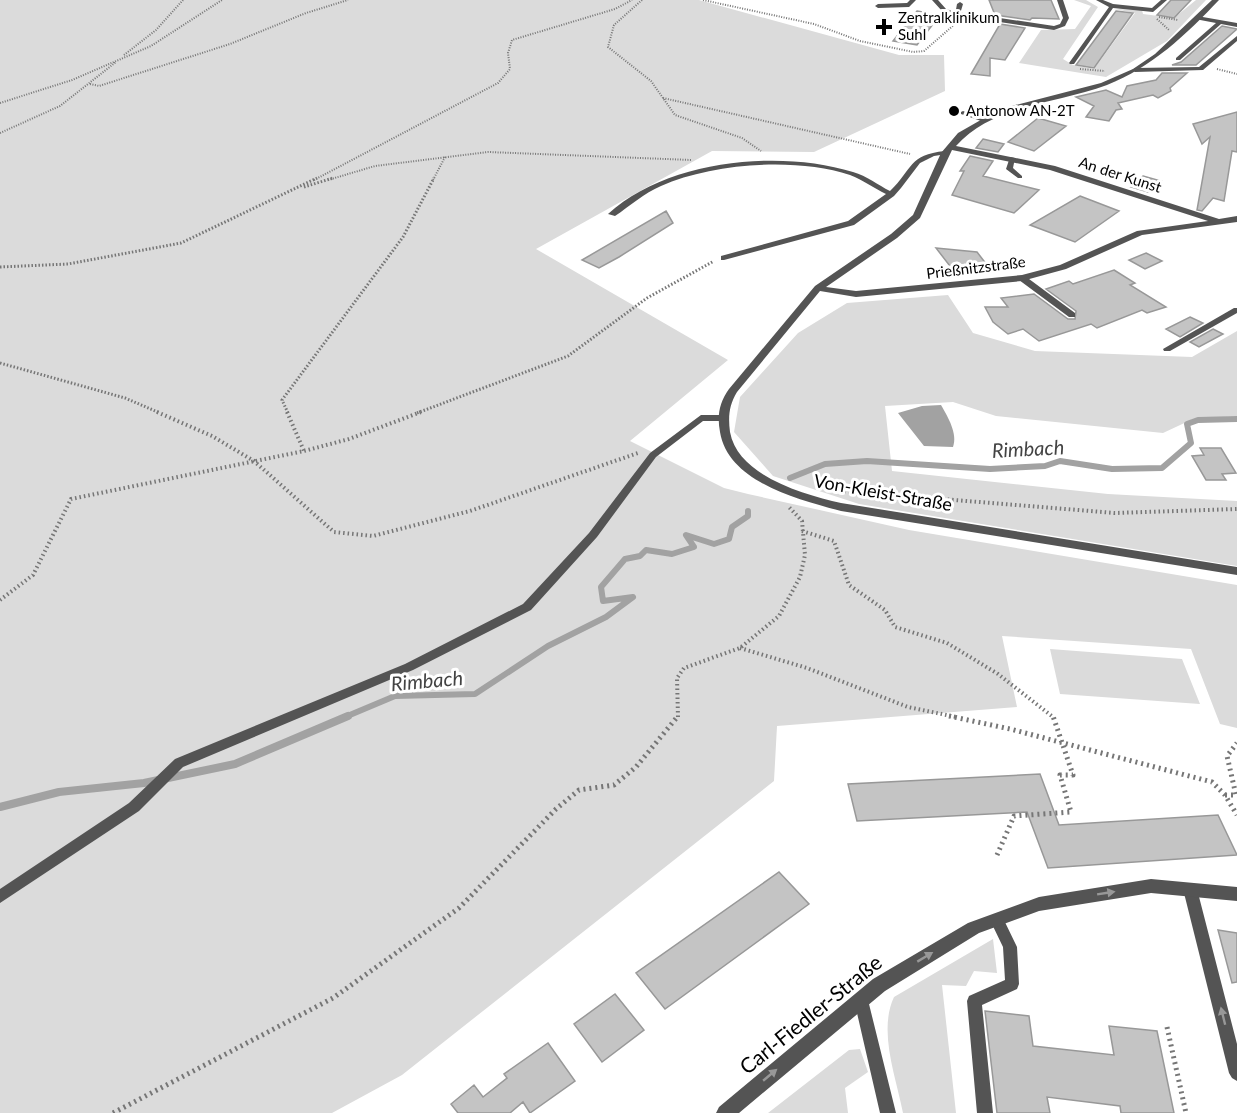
<svg xmlns="http://www.w3.org/2000/svg" width="1237" height="1113" font-family="Lato,sans-serif">
<rect width="100%" height="100%" fill="#fff"/>
<!-- green -->
<path fill="#dbdbdb" d="M0,0H699L899,55H944L945,91L814,152L712,151L536,249L728,360L630,441L724,488L748,494L909,530L1237,585V728L1220,724L1191,649L1002,636L1017,707L777,726L774,781L402,1075L332,1113H0Z
M1074,0H1086L1098,7L1063,59L1073,65L1094,69L1135,13L1114,9L1142,10L1143,14L1174,18L1196,0H1206L1167,41L1106,77L1019,63L1041,30L1075,29L1091,6Z
M948,295L973,333L1035,351L1192,357L1237,331V416L1193,419L1163,433L996,416L953,402L885,406L892,471L1108,494L1237,501V566L859,504L773,476L734,432L740,397L798,333L847,303Z
M1050,649L1182,659L1200,704L1060,694Z
M993,939L997,973L974,971L966,986L942,985L956,1113H903C896,1077 878,1031 894,997Z
M860,1049L868,1072L845,1088L848,1113H768L849,1050Z"/>
<!-- water -->
<path fill="#a2a2a2" d="M941,405C948,417 958,434 953,447L924,446L898,413L922,406Z"/>
<g fill="none" stroke-linecap="round" stroke-linejoin="round">
<!-- stream-far1 -->
<path stroke="#a2a2a2" stroke-width="6" d="M790,478L825,464L867,461L990,469L1045,466L1060,461L1112,469L1162,468L1191,443L1187,424L1198,420L1237,419
M345,717L395,696L475,694L548,646L606,617L633,597L603,601L601,587L625,559L640,556L646,550L672,554L694,547L686,535L714,544L729,539L732,527L748,516V511"/>
<!-- stream -->
<path stroke="#a2a2a2" stroke-width="8" d="M0,807L59,792L144,783L235,764L348,716"/>
</g>
<!-- building -->
<path fill="#c4c4c4" stroke="#989898" stroke-width="1.5" d="M989,0H1051L1059,19L1032,18L1030,20L995,15Z
M1171,0H1191L1174,18L1157,15Z
M917,11L940,15L917,45L893,41Z
M1116,11L1133,13L1094,68L1076,65Z
M1000,24L1025,28L1005,60L990,58V76L971,74Z
M1222,26L1237,29L1196,65H1172L1181,62Z
M1162,73H1187L1170,88L1171,91L1158,98L1153,95L1118,103L1122,109L1116,110L1109,121L1086,117L1094,106L1076,97L1106,90L1122,97L1127,86L1156,80Z
M1237,112V152L1232,151L1224,201L1213,198L1202,211L1197,210L1210,137L1202,144L1193,124Z
M1038,118L1066,126L1034,151L1008,142Z
M983,139L1004,144L998,152L976,148Z
M970,156L993,161L983,176L1039,190L1014,213L952,195L964,171H960Z
M1143,176L1161,181L1148,192L1131,187Z
M1080,196L1119,211L1075,242L1030,225Z
M666,211L673,223L619,257L599,268L582,260Z
M936,248L977,252L987,265L953,270Z
M1146,253L1162,261L1145,269L1129,260Z
M1114,270L1135,283L1130,285L1166,307L1147,313L1142,310L1097,328L1091,324L1039,341L1023,329L1008,334L993,322L985,307H1008L1001,298L1034,294L1068,319H1075L1076,311L1046,289L1069,281L1073,284Z
M1190,317L1203,323L1180,337L1166,329Z
M1213,329L1223,334L1199,347L1190,342Z
M1200,448H1221L1236,473L1222,474L1226,480H1206L1192,456L1204,455Z
M1040,774L1059,825L1218,815L1237,855L1048,868L1027,812L857,821L848,784Z
M779,872L809,904L665,1009L636,973Z
M1218,930L1237,933V982L1232,983Z
M615,994L644,1030L602,1062L574,1024Z
M985,1011L1029,1016L1033,1046L1114,1055L1109,1026L1157,1031L1174,1113H1121L1120,1106L1047,1097L1050,1113H997Z
M548,1043L575,1081L530,1113L523,1102L510,1113H458L451,1104L474,1085L483,1097L507,1078L504,1074Z"/>
<g fill="none" stroke-linecap="round" stroke-linejoin="round">
<!-- path-far3 -->
<path stroke="#767676" stroke-width="2" stroke-dasharray="1 1.5" stroke-linecap="butt" d="M642,0L614,25L608,47L651,81L675,115L742,138L761,151
M703,0L814,24L860,41L913,52L924,51L955,24
M1159,17L1178,20
M1157,19L1169,30
M124,55L156,30L183,0
M1080,69L1105,71
M1217,69L1237,74
M90,84L99,86L230,44L306,13L348,0
M663,98L910,154
M0,103L72,80L151,46L222,0
M0,133L60,106L116,62
M314,180L498,83L510,69L508,53L512,40L615,9L632,0
M328,180L375,166L488,152L691,160
M433,180L445,157"/>
<!-- path-far2 -->
<path stroke="#767676" stroke-width="3" stroke-dasharray="1.5 2" stroke-linecap="butt" d="M304,187L333,178
M0,267L68,264L181,243L317,178
M0,363L125,398L160,413
M288,413L282,400L403,237L434,178
M417,413L568,356L647,298L714,261"/>
<!-- path-far1 -->
<path stroke="#767676" stroke-width="4" stroke-dasharray="1.5 3" stroke-linecap="butt" d="M157,412L212,436L254,461L334,532L373,536L470,511L638,453
M287,412L304,451
M831,490L1115,513L1237,509
M802,531L834,541L849,585L885,610L895,627L947,643L998,674L1053,717
M0,600L33,575L71,499L304,451L349,439L421,412
M740,648L807,668L908,707L956,717
M678,717L677,678L684,668L740,648L779,616L800,577L805,555L802,521L788,506"/>
<!-- path -->
<path stroke="#767676" stroke-width="5" stroke-dasharray="2 4" stroke-linecap="butt" d="M949,716L1010,729L1212,782L1225,795L1237,815
M1225,795H1236L1227,756L1237,743
M997,855L1014,816L1071,812L1060,775H1073L1053,716
M1167,1027L1186,1113
M113,1113L333,998L459,908L556,809L579,790L614,785L636,767L678,716"/>
<!-- lane -->
<path fill="#545454" fill-rule="evenodd" d="M910,0H916L909,7L878,8L875,6L878,4L907,3Z
M1096,0H1103L1113,4L1152,8L1161,0H1167L1153,12L1113,8L1074,64H1070L1069,63L1109,7Z
M960,2L963,4L960,14L955,15L957,4Z
M1197,16L1237,23V27L1221,24L1180,60H1176V58L1216,23L1195,19V17Z
M1237,36V41L1203,70L1135,72L1132,70L1135,68L1199,67Z
M963,111L986,119L987,120L984,122L961,114V112Z
M945,151L948,153L947,154L934,156L920,163L901,188L894,196L854,225L724,260H721V256L848,221L886,194C874,188 863,180 850,175C796,157 712,163 661,186C644,193 630,206 615,216L608,214C667,160 779,149 853,172C867,176 878,185 890,191C913,169 908,155 945,151Z
M1010,157L1015,158L1013,168L1022,176V178H1018L1006,169Z
M1019,276H1025L1075,313V317H1069L1019,280Z
M1234,308H1237V313L1170,351H1164L1163,349Z
M701,415H723L728,418L723,421H703L656,457L597,537L531,610L413,670L183,767L139,811L0,903V889L129,803L175,759L405,664L523,604L589,533L650,453Z
M1190,883L1195,885L1197,889L1237,1044V1081L1232,1078L1229,1073L1183,889L1185,885Z
M997,914L1002,916L1017,947L1019,984L1017,989L982,1005L993,1113H977L967,1001L969,996L1005,980L1003,947L990,920L992,916Z
M861,993L866,995L868,1000L896,1113H880L854,1000L856,995Z"/>
<!-- street -->
<path fill="#545454" fill-rule="evenodd" d="M932,0H938L946,9L953,11L1054,26L1060,24L1063,18L1057,0H1063L1069,18L1065,26L1054,30L952,15L942,11Z
M1212,0H1219C1187,34 1151,68 1107,85C1057,104 993,104 956,146L1055,166L1219,219L1237,216V222L1142,235L1066,269L1022,281L856,297L820,291L737,392C729,405 728,417 730,432C738,476 803,494 841,503L1237,567V575L841,511C799,500 728,482 720,432C717,416 719,403 729,389L815,286L891,234L913,215L941,153L958,133L1000,109L1101,83L1133,69L1155,54ZM952,150L1050,170L1208,221L1137,231L1060,265L1022,275L856,291L826,287L897,238L920,218Z
M1151,879L1237,887V901L1151,893L1039,911L979,933L885,991L739,1113H716L719,1107L873,979L968,923L1039,897Z"/>
</g>
<!-- one-way arrows -->
<defs><path id="oneway-solid" d="M-6-.8H1V-3.2L6.5 0L1 3.2V.8H-6Z" transform="scale(1.5)"/></defs>
<g fill="#989898">
<use href="#oneway-solid" transform="translate(1106 893) rotate(-9)"/>
<use href="#oneway-solid" transform="translate(925 957) rotate(-31)"/>
<use href="#oneway-solid" transform="translate(1223 1016) rotate(-104)"/>
<use href="#oneway-solid" transform="translate(770 1075) rotate(-40)"/>
</g>
<!-- markers -->
<g fill="#000" stroke="#fff" stroke-width="2">
<path d="M881 18h6v6h6v6h-6v6h-6v-6h-6v-6h6z"/>
<circle cx="954" cy="111" r="6"/>
</g>
<g text-anchor="middle" stroke-width="6" stroke-linejoin="round" paint-order="stroke">
<!-- far-poi labels -->
<g font-size="15" fill="#000" stroke="#fff" text-anchor="start">
<text x="898" y="23">Zentralklinikum<tspan x="898" dy="17">Suhl</tspan></text>
<text x="966" y="116">Antonow AN-2T</text>
</g>
<!-- far-street labels -->
<g font-size="15" fill="#000" stroke="#fff">
<text transform="translate(1120 175) rotate(18)" y="5">An der Kunst</text>
<text transform="translate(976 268) rotate(-7)" y="5">Prießnitzstraße</text>
</g>
<!-- street labels -->
<g font-size="18" fill="#000" stroke="#fff">
<text transform="translate(883 493) rotate(10)" y="6">Von-Kleist-Straße</text>
</g>
<!-- water labels -->
<g font-size="20" font-style="italic" fill="#434343" stroke="#fff">
<text transform="translate(1028 449) rotate(-3)" y="7">Rimbach</text>
<text transform="translate(427 681) rotate(-5)" y="7">Rimbach</text>
</g>
<!-- near-street labels -->
<g font-size="21" fill="#000" stroke="#fff">
<text transform="translate(811 1015) rotate(-39)" y="7">Carl-Fiedler-Straße</text>
</g>
</g>
</svg>
